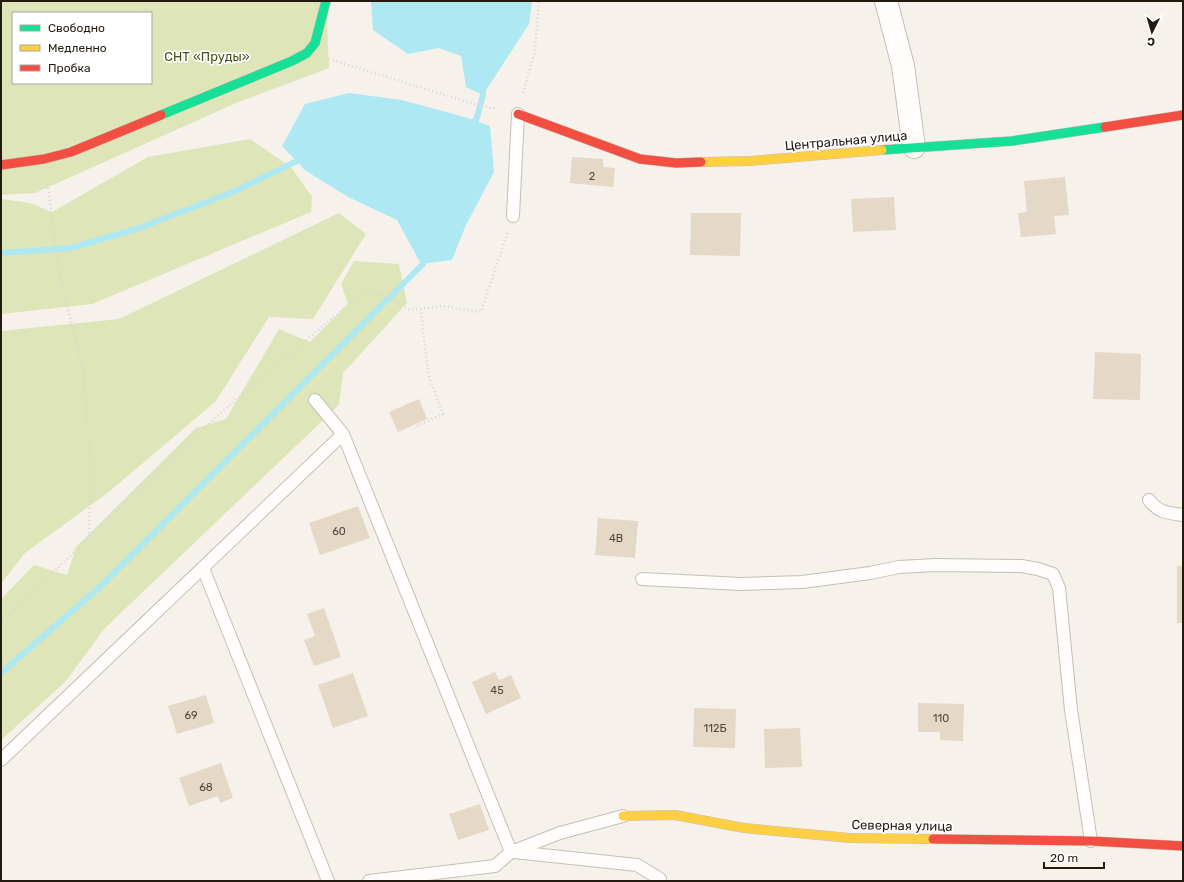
<svg xmlns="http://www.w3.org/2000/svg" width="1184" height="882" font-family="Rubik,sans-serif">
<rect width="100%" height="100%" fill="#f6f2eb"/>
<!-- green -->
<path fill="#dee5b8" fill-rule="evenodd" d="M1,1H326L329,68L236,103L35,193L1,195ZM13,13H151V83H13Z
M250,139L291,167L312,197L311,212L92,304L1,314V199L30,203L52,212L148,157Z
M339,213L366,234L313,319L269,317L216,401L110,491L25,553L1,584V331L119,319Z
M354,261L399,264L407,303L343,373L339,405L105,628L65,682L1,740V599L34,565L67,575L76,547L196,428L226,419L279,329L310,342L348,304L341,284Z"/>
<!-- water -->
<path fill="#aee9f3" d="M371,1H532V3L529,24L483,95L466,87L461,56L439,48L408,54L373,30Z
M349,93L402,100L468,118L490,126L494,172L466,225L452,260L421,264L397,220L348,197L306,171L282,146L305,104Z"/>
<g fill="none" stroke-linecap="round" stroke-linejoin="round">
<!-- stream -->
<path stroke="#aee9f3" stroke-width="6" d="M469,123L476,121L483,95V87
M1,253L71,248L139,228L233,192L297,161L304,160
M1,673L102,585L423,264L426,257"/>
</g>
<!-- building -->
<path fill="#e4d8c7" d="M572,157L603,159V167L615,168L613,187L570,183Z
M1065,177L1069,215L1054,216L1056,234L1021,237L1018,213L1027,212L1024,181Z
M894,197L896,230L853,232L851,199Z
M691,213H741L740,256L690,255Z
M1095,352L1141,354L1140,400L1093,399Z
M419,399L427,419L398,432L389,412Z
M358,506L370,538L320,555L309,523Z
M598,518L638,521L635,558L595,555Z
M1177,566H1183V623H1177Z
M324,608L341,657L314,666L304,640L315,636L307,614Z
M495,672L499,680L511,675L521,698L486,714L472,682Z
M353,673L368,716L333,728L318,685Z
M206,695L214,723L177,734L168,706Z
M918,703L964,704L963,741L940,740V732H918Z
M694,708L736,709L735,748L693,747Z
M800,728L802,767L765,768L764,729Z
M221,763L233,798L220,803L218,796L189,806L179,778Z
M480,804L489,830L458,840L449,814Z"/>
<g fill="none" stroke-linecap="round" stroke-linejoin="round">
<!-- lane casing -->
<g stroke="#c4bfb6" stroke-width="14">
<path id="lane" d="M513,216L518,114
M315,400L343,434
M1149,500C1159,513 1168,513 1183,515
M203,568L328,881
M642,579L741,584L802,582L870,573L899,567L935,565L1021,566L1038,569L1053,574L1059,588L1071,710L1091,841
M1,760L343,434L511,852
M514,852L637,865L660,879V881
M369,881L495,866L511,852L560,833L623,816"/>
</g>
<!-- street casing -->
<g stroke="#c4bfb6" stroke-width="24">
<path id="street" d="M886,1L903,66L914,147"/>
</g>
<!-- fast casing -->
<g stroke="#c4bfb6" stroke-width="10">
<path id="fast" d="M161,115L292,61L307,53L315,43L326,1
M882,150L1012,141L1105,127"/>
</g>
<!-- slow casing -->
<g stroke="#c4bfb6" stroke-width="10">
<path id="slow" d="M701,162L750,161L882,150
M623,816L675,815L744,828L850,838L933,839"/>
</g>
<!-- jam casing -->
<g stroke="#c4bfb6" stroke-width="10">
<path id="jam" d="M518,114L640,159L676,163L701,162
M1105,127L1183,115
M1,165L44,159L71,152L161,115
M933,839L1091,841L1183,846"/>
</g>
<!-- path -->
<path stroke="#d7d6d4" stroke-width="2.5" stroke-dasharray="1 3" stroke-linecap="butt" d="M329,59L474,104L498,109
M523,93L535,51L539,1
M47,180L60,278L83,368L91,469L89,537
M417,426L443,414L429,377L424,341L421,309
M1,623L161,468L223,411L363,292L380,294L410,310L442,306L481,312L508,231"/>
<!-- lane -->
<use href="#lane" stroke="#fefdfc" stroke-width="12"/>
<!-- street -->
<use href="#street" stroke="#fefdfc" stroke-width="22"/>
<!-- fast -->
<use href="#fast" stroke="#16e098" stroke-width="9"/>
<!-- slow -->
<use href="#slow" stroke="#ffcf43" stroke-width="9"/>
<!-- jam -->
<use href="#jam" stroke="#f24e42" stroke-width="9"/>
</g>
<g text-anchor="middle" stroke-width="3.5" stroke-linejoin="round" paint-order="stroke">
<!-- number labels -->
<g font-size="11" fill="#534a3d">
<text x="592" y="180">2</text>
<text x="339" y="535">60</text>
<text x="616" y="542">4В</text>
<text x="497" y="694">45</text>
<text x="191" y="719">69</text>
<text x="941" y="722">110</text>
<text x="715" y="732">112Б</text>
<text x="206" y="791">68</text>
</g>
<!-- park labels -->
<g font-size="13" fill="#485216" stroke="#fff">
<text x="207" y="61">СНТ «Пруды»</text>
</g>
<!-- street labels -->
<g font-size="13" fill="#231b0f" stroke="#fff">
<text transform="translate(846 140) rotate(-5)" y="5">Центральная улица</text>
<text transform="translate(902 825) rotate(1)" y="5">Северная улица</text>
</g>
</g>
<!-- border -->
<rect width="1184" height="882" fill="none" stroke="#231b0f" stroke-width="4"/>
<!-- legend -->
<rect x="12" y="12" width="140" height="72" fill="#ffffff" stroke="#a7a49f"/>
<rect x="20" y="25" width="20" height="6" fill="#16e098" stroke="#a7a49f"/>
<text x="48" y="32" font-size="12" fill="#231b0f">Свободно</text>
<rect x="20" y="45" width="20" height="6" fill="#ffcf43" stroke="#a7a49f"/>
<text x="48" y="52" font-size="12" fill="#231b0f">Медленно</text>
<rect x="20" y="65" width="20" height="6" fill="#f24e42" stroke="#a7a49f"/>
<text x="48" y="72" font-size="12" fill="#231b0f">Пробка</text>
<!-- north arrow -->
<g transform="translate(1152 32) rotate(185)" stroke="#ffffff" stroke-width="3" paint-order="stroke">
<path d="M0-3L7 15L0 10L-7 15Z" fill="#231b0f"/>
<text y="-6" font-size="11" font-weight="bold" text-anchor="middle" fill="#231b0f">С</text>
</g>
<!-- scale -->
<path d="M1044 862v6h60v-6" fill="none" stroke="#231b0f" stroke-width="2"/>
<text x="1050" y="862" font-size="12" fill="#231b0f" stroke="#ffffff" stroke-width="3" paint-order="stroke">20 m</text>
</svg>
